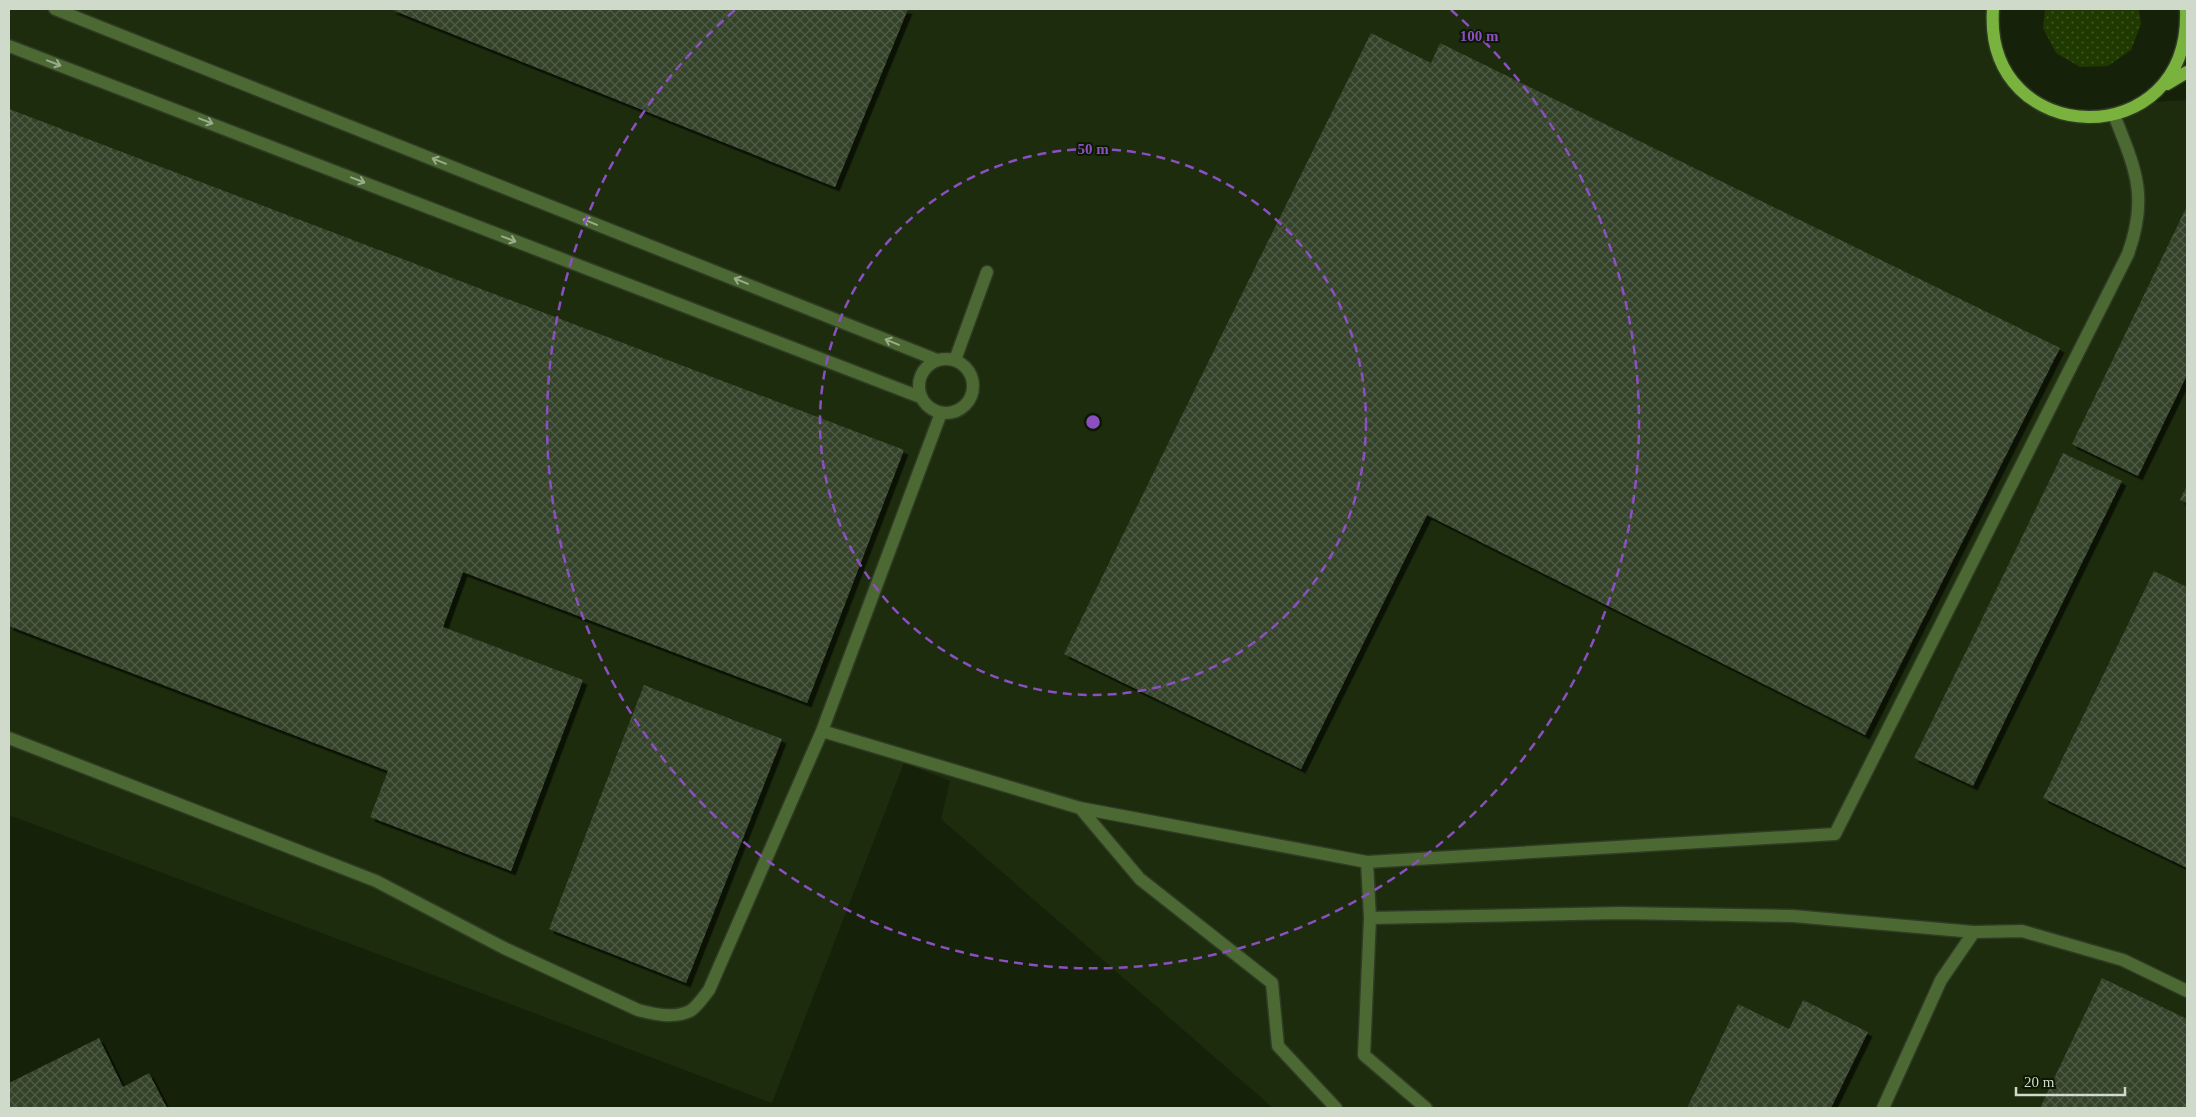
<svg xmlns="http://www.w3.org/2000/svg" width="2196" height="1117" font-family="Georgia,serif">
<defs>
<pattern id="grass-dots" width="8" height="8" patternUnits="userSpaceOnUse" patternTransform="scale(1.25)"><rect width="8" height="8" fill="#203901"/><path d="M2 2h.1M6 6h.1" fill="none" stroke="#3f5525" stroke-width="1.8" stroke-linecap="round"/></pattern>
<pattern id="building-cross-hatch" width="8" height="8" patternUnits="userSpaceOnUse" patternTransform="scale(1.25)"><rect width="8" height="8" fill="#344229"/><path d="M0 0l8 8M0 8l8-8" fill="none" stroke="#505d47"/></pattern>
<filter id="shadow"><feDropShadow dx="4.5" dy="4.5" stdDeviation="0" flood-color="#0009"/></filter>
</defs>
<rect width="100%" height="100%" fill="#152109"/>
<!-- built -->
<path fill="#1c2c0d" d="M9,9H1994L2007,72L2026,95L2068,115L2141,103L2187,100V1108H1273L941,819L950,781L904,763L772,1103L9,815Z"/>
<!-- grass -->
<path fill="url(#grass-dots)" d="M2045,9H2139L2141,24L2131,50L2108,66L2080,67L2056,53L2043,28Z"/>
<!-- building -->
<path fill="url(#building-cross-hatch)" filter="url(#shadow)" d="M390,9H908L835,187Z
M1371,33L1431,63L1440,43L2060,348L1865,735L1427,515L1301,769L1064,654Z
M9,109L904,450L807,703L463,572L443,627L583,680L511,871L370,817L388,771L9,626Z
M2187,206V375L2138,476L2072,444Z
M2063,453L2122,481L1973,786L1914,758Z
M2187,485V503L2180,500Z
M2154,571L2187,587V868L2043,798Z
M644,685L782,739L686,983L549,929Z
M2102,978L2187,1019V1108H2040Z
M1803,1000L1868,1032L1831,1108H1687L1738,1004L1789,1029Z
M99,1038L123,1087L149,1073L167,1108H9V1083Z"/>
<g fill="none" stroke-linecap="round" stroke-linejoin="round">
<!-- lane casing -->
<g stroke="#2f3b24" stroke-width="15">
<path id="lane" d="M55,9L937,360
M9,46L920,397
M919 386a27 27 0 1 1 54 0a27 27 0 1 1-54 0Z
M955,360L987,272
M822,731L1080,808L1367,862L1835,834L2128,254C2149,196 2135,168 2114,115
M9,738L376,881L504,948L638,1010C653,1014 674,1019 690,1011C697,1007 704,996 709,990L822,731L941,413
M1080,808L1140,879L1272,983L1278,1046L1336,1108
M1367,862L1370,918
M1426,1108L1364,1055L1370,918L1620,913L1793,916L1974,932
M1883,1108L1941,980L1974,932L2022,931L2123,960L2187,991"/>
</g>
<!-- primary casing -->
<g stroke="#2f3b24" stroke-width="15">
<path id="primary" d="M1993,9C1983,150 2192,156 2186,9
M2167,84L2187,72"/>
</g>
<!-- lane -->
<use href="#lane" stroke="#4c6833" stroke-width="12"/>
<!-- primary -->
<use href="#primary" stroke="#79b33e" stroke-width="12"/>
</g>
<!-- one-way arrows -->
<defs><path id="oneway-shaft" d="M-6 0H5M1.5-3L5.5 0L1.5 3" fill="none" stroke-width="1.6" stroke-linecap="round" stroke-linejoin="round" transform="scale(1.25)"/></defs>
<g stroke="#9bac8e">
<use href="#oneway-shaft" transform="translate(54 63) rotate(21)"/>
<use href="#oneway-shaft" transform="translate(206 121) rotate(21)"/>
<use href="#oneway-shaft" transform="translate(439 161) rotate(-158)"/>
<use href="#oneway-shaft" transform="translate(358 180) rotate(21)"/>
<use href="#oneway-shaft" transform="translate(590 222) rotate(-158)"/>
<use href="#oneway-shaft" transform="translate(509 239) rotate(21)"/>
<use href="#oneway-shaft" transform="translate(741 281) rotate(-158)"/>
<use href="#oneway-shaft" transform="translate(892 342) rotate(-158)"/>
</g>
<!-- distance rings -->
<g fill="none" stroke="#8c4fc1" stroke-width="2.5" stroke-dasharray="9 6">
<circle cx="1093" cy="422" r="273"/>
<path d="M1451 10A546 546 0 1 1 735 10"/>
</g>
<circle cx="1093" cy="422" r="8" fill="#8c4fc1" stroke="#0c1802" stroke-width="2.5"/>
<g font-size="15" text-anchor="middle" font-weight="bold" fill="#8c4fc1" stroke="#0c1802" stroke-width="4" stroke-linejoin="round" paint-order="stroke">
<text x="1479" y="41">100 m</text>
<text x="1093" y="154">50 m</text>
</g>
<!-- border -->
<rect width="2196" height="1117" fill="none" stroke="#d0daca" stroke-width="20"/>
<!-- scale -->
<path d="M2016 1087v8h109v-8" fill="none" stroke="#d0daca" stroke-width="2.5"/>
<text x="2024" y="1087" font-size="15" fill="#d0daca" stroke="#0c1802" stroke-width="4" paint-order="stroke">20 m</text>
</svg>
